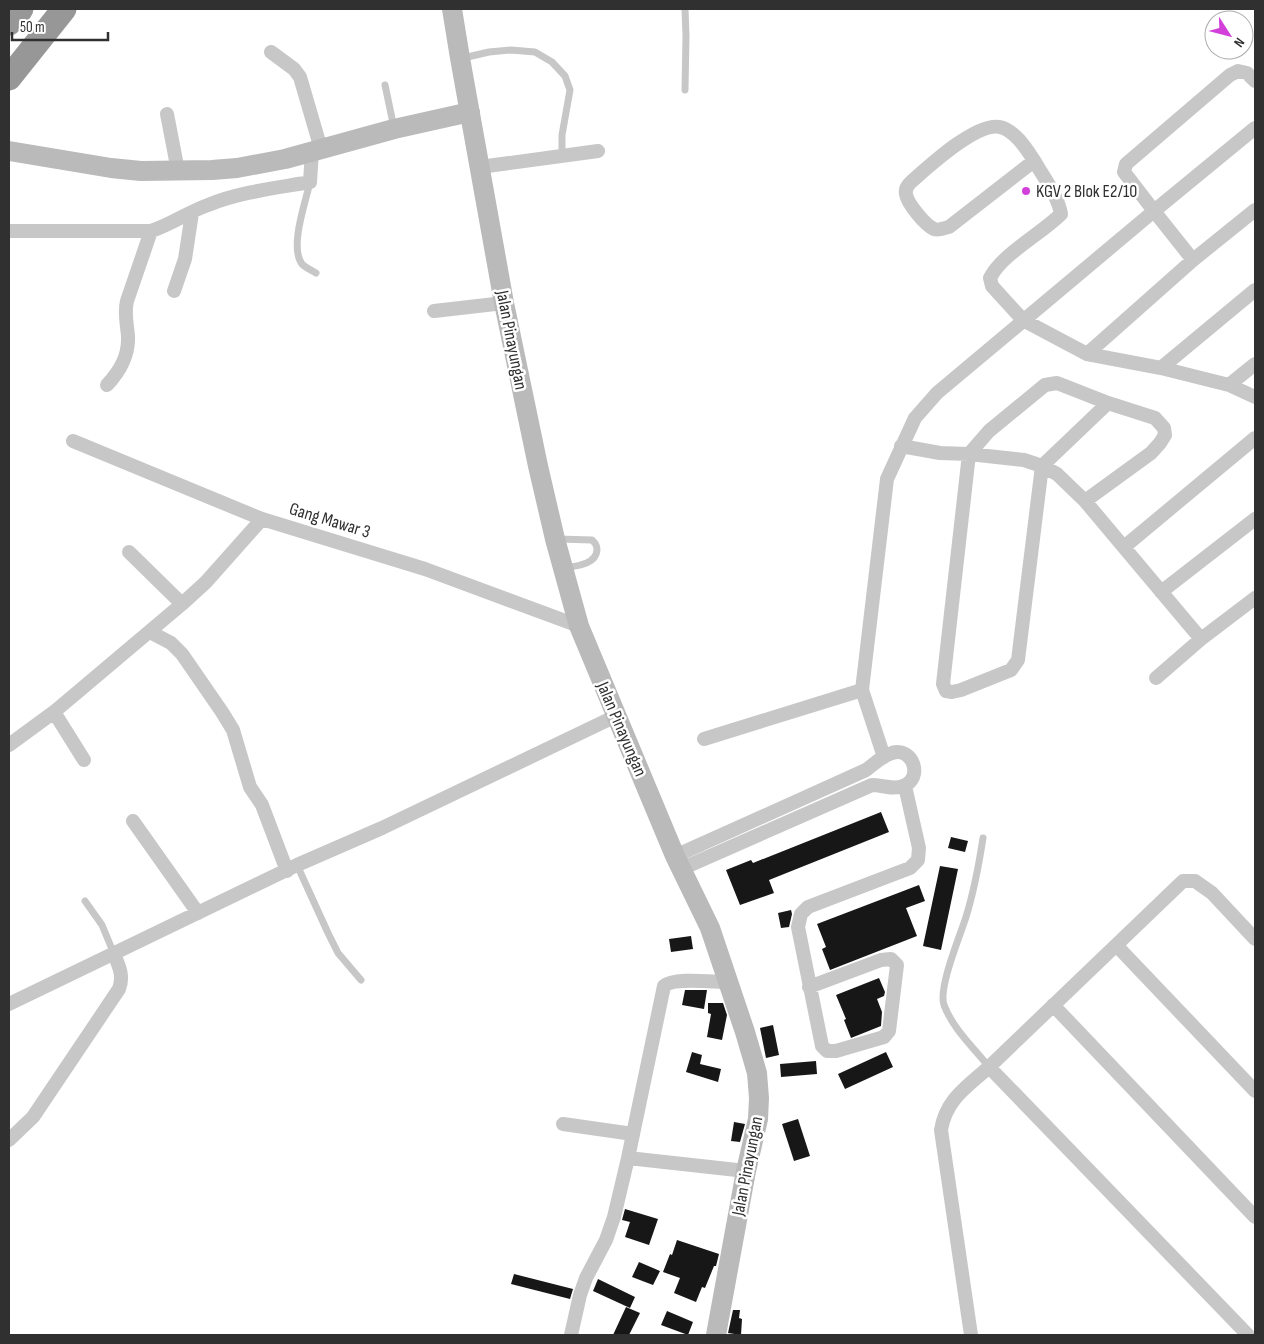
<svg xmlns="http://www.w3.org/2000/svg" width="1264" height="1344" font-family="'Sofia Sans Condensed',sans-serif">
<rect width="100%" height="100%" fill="#fff"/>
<!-- building -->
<path fill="#171717" d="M881,812L889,832L769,880L774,893L740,905L726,870L751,860L753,863Z
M951,837L968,841L965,852L948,848Z
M940,866L958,869L941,950L923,946Z
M919,885L925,901L906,908L917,936L830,970L822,949L826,947L817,924Z
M791,910L792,914L789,927L781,928L778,913Z
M691,936L693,949L671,952L669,939Z
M879,978L885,992L884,996L877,999L882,1012L881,1026L851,1038L844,1020L846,1019L836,995Z
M685,990H707L704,1009L682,1005Z
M708,1003H723L727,1015L722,1040L707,1037L711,1014L708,1013Z
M773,1025L779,1055L766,1058L760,1028Z
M692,1052L702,1055L700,1064L721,1069L718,1082L686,1072Z
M886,1052L893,1067L845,1089L838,1074Z
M816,1061L817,1074L781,1077L780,1064Z
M798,1119L810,1156L794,1161L782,1124Z
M734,1122L745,1124L740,1142L731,1141Z
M625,1209L658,1219L649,1245L625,1237L630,1222L622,1220Z
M677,1240L719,1254L716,1266H714L705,1288L702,1287L696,1302L674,1293L680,1278L663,1272L670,1254L672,1255Z
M639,1262L660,1271L653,1285L632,1277Z
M514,1274L573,1289L570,1299L511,1284Z
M598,1279L635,1297L630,1308L593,1291Z
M626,1307L640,1313L629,1335H613Z
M733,1310H740L739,1318L742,1319L741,1335L728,1333Z
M667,1311L693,1322L688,1335L661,1325Z"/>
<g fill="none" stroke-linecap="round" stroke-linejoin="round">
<!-- lane -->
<path stroke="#c7c7c7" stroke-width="7" d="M685,9L686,36L685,90
M463,58L489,52L511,50L535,52L552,62L565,76L570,90L562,135V156
M385,85L394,128
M310,182C306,201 289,247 302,264C306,268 311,270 316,273
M558,539L592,540C595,543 597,545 597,550C596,565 575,566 564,568
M983,838C979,864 974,891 966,917C960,936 938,988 944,1005C953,1029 974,1048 989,1067
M297,865L328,933L338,953L361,980
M85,901L102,925L114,954"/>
<!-- street -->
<path stroke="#c7c7c7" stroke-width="14" d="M271,52L294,69L300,77L321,149
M167,114L178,171
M1034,161L949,227C944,228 939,231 934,229C925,225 907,203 906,194C905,189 907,186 910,183C928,167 976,122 1000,127C1016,131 1027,150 1035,162C1044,178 1058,196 1061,214C1041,234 1002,254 990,278L992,286L1023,320L1087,354L1161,368L1229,385L1255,397
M480,167L598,151
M9,231H151C172,224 188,212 208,205C240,192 276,188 310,182L312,151
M1193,260L1154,211L1255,128
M174,291L185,259L192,213
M434,311L504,303
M1087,354L1193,260L1255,210
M1161,368L1255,290
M107,385C120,371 129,356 128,336C127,324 124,313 127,301L151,231
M1229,385L1255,364
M73,441L262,519L425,569L579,626
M901,446L940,453L969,454L1024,460L1042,466L1057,474L1085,501L1201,639
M1085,501L1151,453L1160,443L1165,435L1164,428L1155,418L1108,403L1057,383L1045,385L989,431L969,454L943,684L946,691L952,692L961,690L1011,670L1018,660L1042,466L1108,403
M1124,547L1255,438
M129,552L182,604
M1161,592L1255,519
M150,632L171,643L182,654L222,712L233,730L250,787L262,805L287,871
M1156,678L1201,639L1255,598
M54,712L84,760
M704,739L862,690
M9,745L54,712L182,604L206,582L262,519
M884,757L862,690L887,479L915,418L937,393L1154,211L1124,172L1126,164L1230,75L1238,71L1247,73L1255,81
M133,821L198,913
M675,856L866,770C874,764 882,756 892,753C913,746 924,779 903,786C893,790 882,785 872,785L681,869
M1116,945L1255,1091
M809,987L881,960L891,959L897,965L889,1031L884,1037L836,1051H827L822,1046L798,927L801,914L808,907L910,868L918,860L919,848L905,786
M9,1004L297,865L382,828L616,716
M1053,1005L1255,1217
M989,1067L1248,1335
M563,1124L633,1134
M9,1140L33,1117L119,989C124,976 119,966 114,954
M628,1158L746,1171
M571,1335L580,1295L586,1278L606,1240L614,1217L628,1158L664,986C674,977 712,982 727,982
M971,1335L941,1130C946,1099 967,1087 989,1067L1183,881H1195L1212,893L1255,939"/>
<!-- secondary -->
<path stroke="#bababa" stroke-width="20" d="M452,9L460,58L504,303L538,466L555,539L579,626L675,856L710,928L745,1032L757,1073L759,1098L758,1119L746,1171L716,1335
M9,151L111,168L141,171L212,170L237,168L285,159L394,129L470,112"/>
<!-- highway -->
<path stroke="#979797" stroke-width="25" d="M9,23L21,9
M9,78L64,9"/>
</g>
<!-- markers -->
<circle fill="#d240d9" stroke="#fff" stroke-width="2" cx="1026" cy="191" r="5"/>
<g text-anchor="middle" stroke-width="5" stroke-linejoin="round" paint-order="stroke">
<!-- poi labels -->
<g font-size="18" fill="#303030" stroke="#fff" text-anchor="start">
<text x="1036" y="197">KGV 2 Blok E2/10</text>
</g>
<!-- street labels -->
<g font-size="18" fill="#303030" stroke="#fff">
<text transform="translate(512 340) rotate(79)" y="6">Jalan Pinayungan</text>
<text transform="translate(330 520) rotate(17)" y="6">Gang Mawar 3</text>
<text transform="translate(622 729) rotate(67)" y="6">Jalan Pinayungan</text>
<text transform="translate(747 1166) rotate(-79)" y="6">Jalan Pinayungan</text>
</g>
</g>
<!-- border -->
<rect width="1264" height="1344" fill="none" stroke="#303030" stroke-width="20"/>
<!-- north arrow -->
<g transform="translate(1229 35) rotate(126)"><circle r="24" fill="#ffffff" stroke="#acacac"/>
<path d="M0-4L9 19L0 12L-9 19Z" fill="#d240d9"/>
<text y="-8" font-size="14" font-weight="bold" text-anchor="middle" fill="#303030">N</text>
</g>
<!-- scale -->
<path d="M12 32v8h96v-8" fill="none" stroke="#303030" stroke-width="2.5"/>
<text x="20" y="32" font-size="15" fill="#303030" stroke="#ffffff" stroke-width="4" paint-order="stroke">50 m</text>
</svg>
